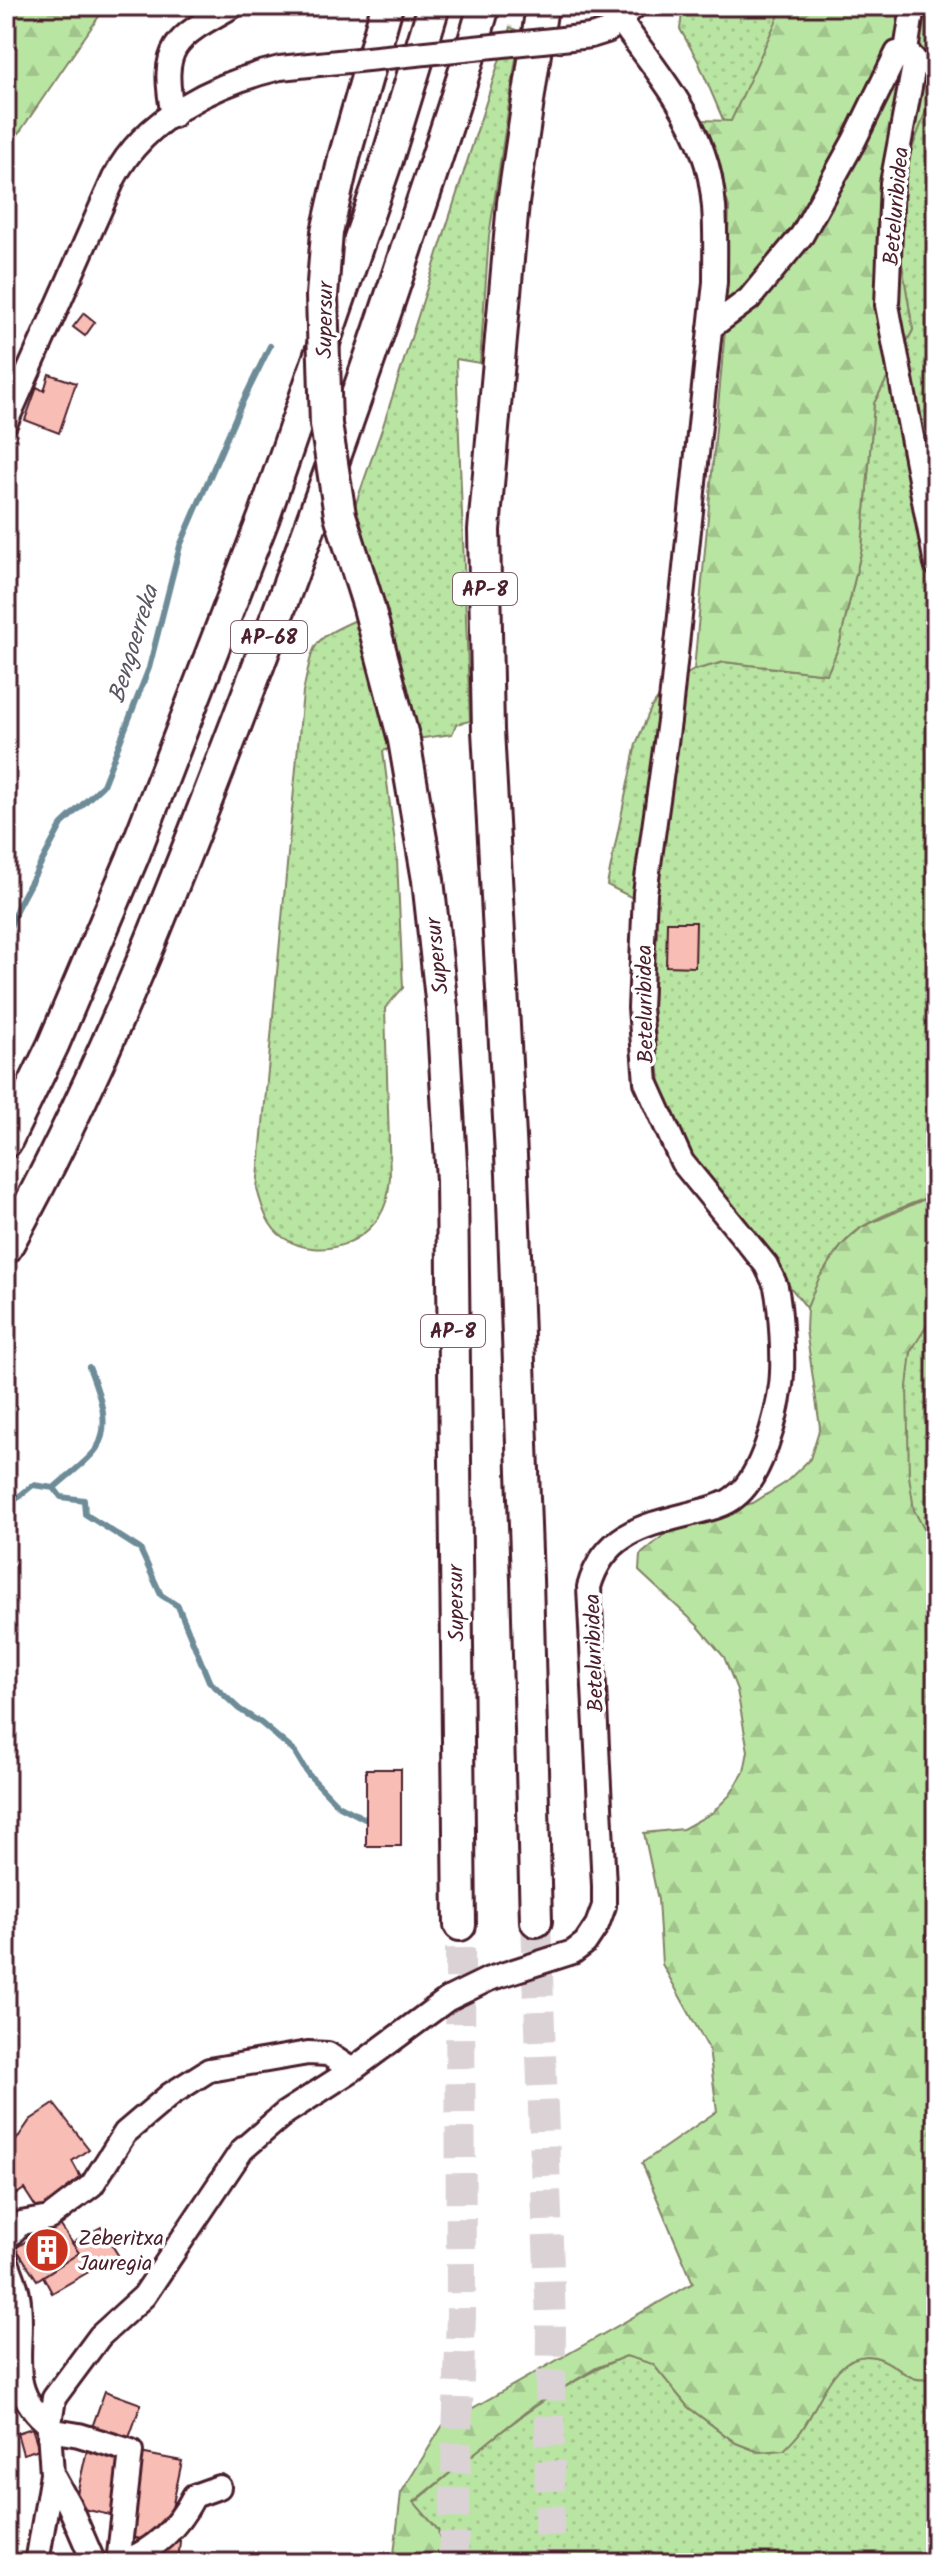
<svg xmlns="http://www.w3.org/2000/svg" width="942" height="2569" font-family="Kalam,sans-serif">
<defs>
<pattern id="green-dots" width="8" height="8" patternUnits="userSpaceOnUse" patternTransform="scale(2)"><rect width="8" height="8" fill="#b9e5a2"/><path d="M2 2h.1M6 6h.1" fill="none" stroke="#a1c48c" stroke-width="1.8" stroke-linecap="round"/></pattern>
<pattern id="forest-firs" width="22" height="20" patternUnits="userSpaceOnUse" patternTransform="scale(2)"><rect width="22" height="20" fill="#b9e5a2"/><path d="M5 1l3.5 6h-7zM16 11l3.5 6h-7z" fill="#a1c48c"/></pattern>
</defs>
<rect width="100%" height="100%" fill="#fff"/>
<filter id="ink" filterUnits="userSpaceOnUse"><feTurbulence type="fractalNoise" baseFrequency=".0125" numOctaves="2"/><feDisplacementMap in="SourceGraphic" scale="16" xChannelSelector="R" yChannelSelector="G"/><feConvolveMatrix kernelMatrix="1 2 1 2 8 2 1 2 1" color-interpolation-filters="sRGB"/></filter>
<g filter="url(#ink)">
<!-- green -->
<path fill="url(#green-dots)" stroke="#828266" stroke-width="2" d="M683,6H822L733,143L698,61L680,29Z
M934,6H936V1194C912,1204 884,1213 862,1227C835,1245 819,1278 807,1308L701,1176L661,1095L653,1005L657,930L641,902L607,885L636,744L651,708L667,686L694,670L724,662L827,674L839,646L862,548L874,403L913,330L897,235L896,192L934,89Z
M510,27L520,32L489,236L480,363L456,359L470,721L456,724L452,734L416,739L383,751L397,859L403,988L385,1008L390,1177C389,1184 389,1194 386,1202C373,1243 320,1262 284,1238C267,1227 262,1207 257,1189L303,692C314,643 309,641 356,620L354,509L383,426Z
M936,1311V1537C925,1530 917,1521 913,1509C905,1479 903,1383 911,1353C914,1339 928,1323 936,1311Z
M626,2356L653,2364L688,2407L736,2443L759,2452L784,2449C790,2443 796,2438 801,2431C819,2407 834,2347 875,2357C899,2362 910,2390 936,2375V2563H445L438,2530L414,2503C481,2448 545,2389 626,2356Z"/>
<!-- forest -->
<path fill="url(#forest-firs)" stroke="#828266" stroke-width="2" d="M6,6H106L6,152Z
M783,6H934V89L896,192L897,235L913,330L874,403L862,548L839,646L827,674L724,662L694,670L725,330L729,207L700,120L731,121Z
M936,1194V1311L911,1351L907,1387L909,1476L914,1510L924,1529L936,1537V2375C910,2390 899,2362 875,2357C834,2348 819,2407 801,2431C796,2438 790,2444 784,2450L759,2452L736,2443L688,2407L653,2364L626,2356L596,2368L533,2406L414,2502L438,2530L445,2563H393L401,2493L443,2425L693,2283L642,2163L717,2111L709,2049L662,1964L658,1900L644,1833L683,1829L712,1813L730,1795L744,1772L748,1751L737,1690L724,1657L697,1625L639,1571L640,1555L664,1535L696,1517L753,1503L785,1483L810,1459L820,1427L806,1330L807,1308L819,1278L843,1244L862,1227Z"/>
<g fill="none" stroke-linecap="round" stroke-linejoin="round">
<!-- stream -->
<path stroke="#6d8c98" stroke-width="6" d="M6,938L17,908L62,824L103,785L149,668L180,546L241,405L270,346
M54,1488L61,1497L84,1500L85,1514L140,1549L161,1595L178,1606L209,1681L239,1709L261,1723L294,1751L308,1774L338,1805L365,1819
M6,1507L33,1485L54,1488C65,1477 89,1461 97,1448C112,1423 98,1391 89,1367"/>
</g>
<!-- building -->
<path fill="#f8bdb4" stroke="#4a1f2b" stroke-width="2" d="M84,313L95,322L85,336L73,327Z
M49,374L76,383L59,433L25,420L37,387L44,391Z
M667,922H696L695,967L666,966Z
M366,1769H401V1846H366Z
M54,2104L89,2149L72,2161L84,2183L39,2212L24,2189L17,2194L6,2167V2155L30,2120Z
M57,2220L79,2253L37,2280L16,2248Z
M101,2227L118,2255L52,2293L43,2276L79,2253L72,2243Z
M105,2391L141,2404L126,2446L90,2433Z
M32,2428L39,2449L23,2454L17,2433Z
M87,2450L127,2460L115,2516L74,2507Z
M140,2453L182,2461L167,2532L157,2542L124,2536Z
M163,2539L180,2541L178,2563H161Z"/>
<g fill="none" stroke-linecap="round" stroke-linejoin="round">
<!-- highway-tunnel -->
<path stroke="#dbd2d5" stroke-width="30" stroke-dasharray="30 15" stroke-linecap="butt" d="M536,1921L551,2322L549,2563
M453,2563L461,2315L460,1925"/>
<!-- minor casing -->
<g stroke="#4a1f2b" stroke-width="28">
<path id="minor" d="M591,36L607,31L635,6
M906,51L913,6
M173,116C160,46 173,39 233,6
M710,328L749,299L802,235L854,141L897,53L906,51L914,59L913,71L892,183L887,305L936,564
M6,422L114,178C145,117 217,83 280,68
M6,2239L21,2223L49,2218L92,2185L125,2133L171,2094L209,2070L308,2053L328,2054L352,2070
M6,2259C10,2271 16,2283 18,2295C27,2345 1,2389 50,2425
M49,2430L79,2435L131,2451L118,2563
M52,2474L69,2505L94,2563
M37,2563L52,2474L49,2430L54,2398L100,2336L144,2296L242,2150L285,2113L352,2070L448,1999L489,1979L573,1952L585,1943L597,1925L604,1906V1886L589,1587C605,1531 647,1525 697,1512C710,1509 726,1505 736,1496C762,1476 777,1416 781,1385C784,1361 781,1311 776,1287C774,1280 769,1272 766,1265L682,1162L646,1082L640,1008L645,893L669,721L715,282C715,240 718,193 703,153C686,104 650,63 621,21
M119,2563C153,2552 178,2527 194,2496L219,2487"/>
</g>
<!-- highway casing -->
<g stroke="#4a1f2b" stroke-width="36">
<path id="highway" d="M344,158L387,6
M404,740L428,880L442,1008L452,1181L460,1925
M6,1142L53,1045L132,859L264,517L386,163L434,6
M6,1248C106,1067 180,871 254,677C310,529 364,380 413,229C438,155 463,81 484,6
M536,1921L527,1579L512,1174L488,730L484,530L513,203L542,6"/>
</g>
<!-- minor -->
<use href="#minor" stroke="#fff" stroke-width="22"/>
<!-- highway -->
<use href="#highway" stroke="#fff" stroke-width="30"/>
<!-- minor-bridge casing -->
<g stroke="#4a1f2b" stroke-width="28" stroke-linecap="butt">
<path id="minor-bridge" d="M280,68L591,36"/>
</g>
<!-- highway-bridge casing -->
<g stroke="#4a1f2b" stroke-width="36" stroke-linecap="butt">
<path id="highway-bridge" d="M344,158L327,232L322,296L326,424L340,515L368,604L404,740"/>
</g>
<!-- minor-bridge -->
<use href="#minor-bridge" stroke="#fff" stroke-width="22"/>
<!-- highway-bridge -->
<use href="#highway-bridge" stroke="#fff" stroke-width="30"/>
</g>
</g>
<!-- icons -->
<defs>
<g id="building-disc" transform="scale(2.3)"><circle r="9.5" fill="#c8321e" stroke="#fff"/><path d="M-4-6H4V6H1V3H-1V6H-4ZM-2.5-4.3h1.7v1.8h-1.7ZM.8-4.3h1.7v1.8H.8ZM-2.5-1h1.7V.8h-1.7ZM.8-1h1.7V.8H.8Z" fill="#fff"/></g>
</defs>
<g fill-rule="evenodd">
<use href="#building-disc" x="47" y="2250"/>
</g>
<g text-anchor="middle" stroke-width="7" stroke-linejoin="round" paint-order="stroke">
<!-- shield labels -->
<g fill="#fff" stroke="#80626b" stroke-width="2">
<rect x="453" y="573" width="64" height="32" rx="6"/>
<rect x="231" y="621" width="76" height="32" rx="6"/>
<rect x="421" y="1315" width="64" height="32" rx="6"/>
</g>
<g font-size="20" font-weight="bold" fill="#4a1f2b">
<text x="485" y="596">AP-8</text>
<text x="269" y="644">AP-68</text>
<text x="453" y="1338">AP-8</text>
</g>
<!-- street labels -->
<g font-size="22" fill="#4a1f2b" stroke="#fff">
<text transform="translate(895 206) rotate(-85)" y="8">Beteluribidea</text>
<text transform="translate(324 320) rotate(-89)" y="8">Supersur</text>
<text transform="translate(436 956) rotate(-96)" y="8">Supersur</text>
<text transform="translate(644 1004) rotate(-91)" y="8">Beteluribidea</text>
<text transform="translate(455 1603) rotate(-91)" y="8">Supersur</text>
<text transform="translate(593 1653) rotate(-92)" y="8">Beteluribidea</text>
</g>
<!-- poi labels -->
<g font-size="22" fill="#4a1f2b" stroke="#fff" text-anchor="start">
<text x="78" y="2245">Zeberitxa<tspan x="78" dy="25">Jauregia</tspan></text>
</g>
<!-- water labels -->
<g font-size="24" font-style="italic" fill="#5b5561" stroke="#fff">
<text transform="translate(133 644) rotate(-73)" y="8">Bengoerreka</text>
</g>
</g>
<!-- margin -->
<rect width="942" height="2569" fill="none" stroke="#fff" stroke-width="32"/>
<rect x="16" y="16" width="910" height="2537" fill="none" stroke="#4a1f2b" stroke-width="3" filter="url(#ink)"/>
</svg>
